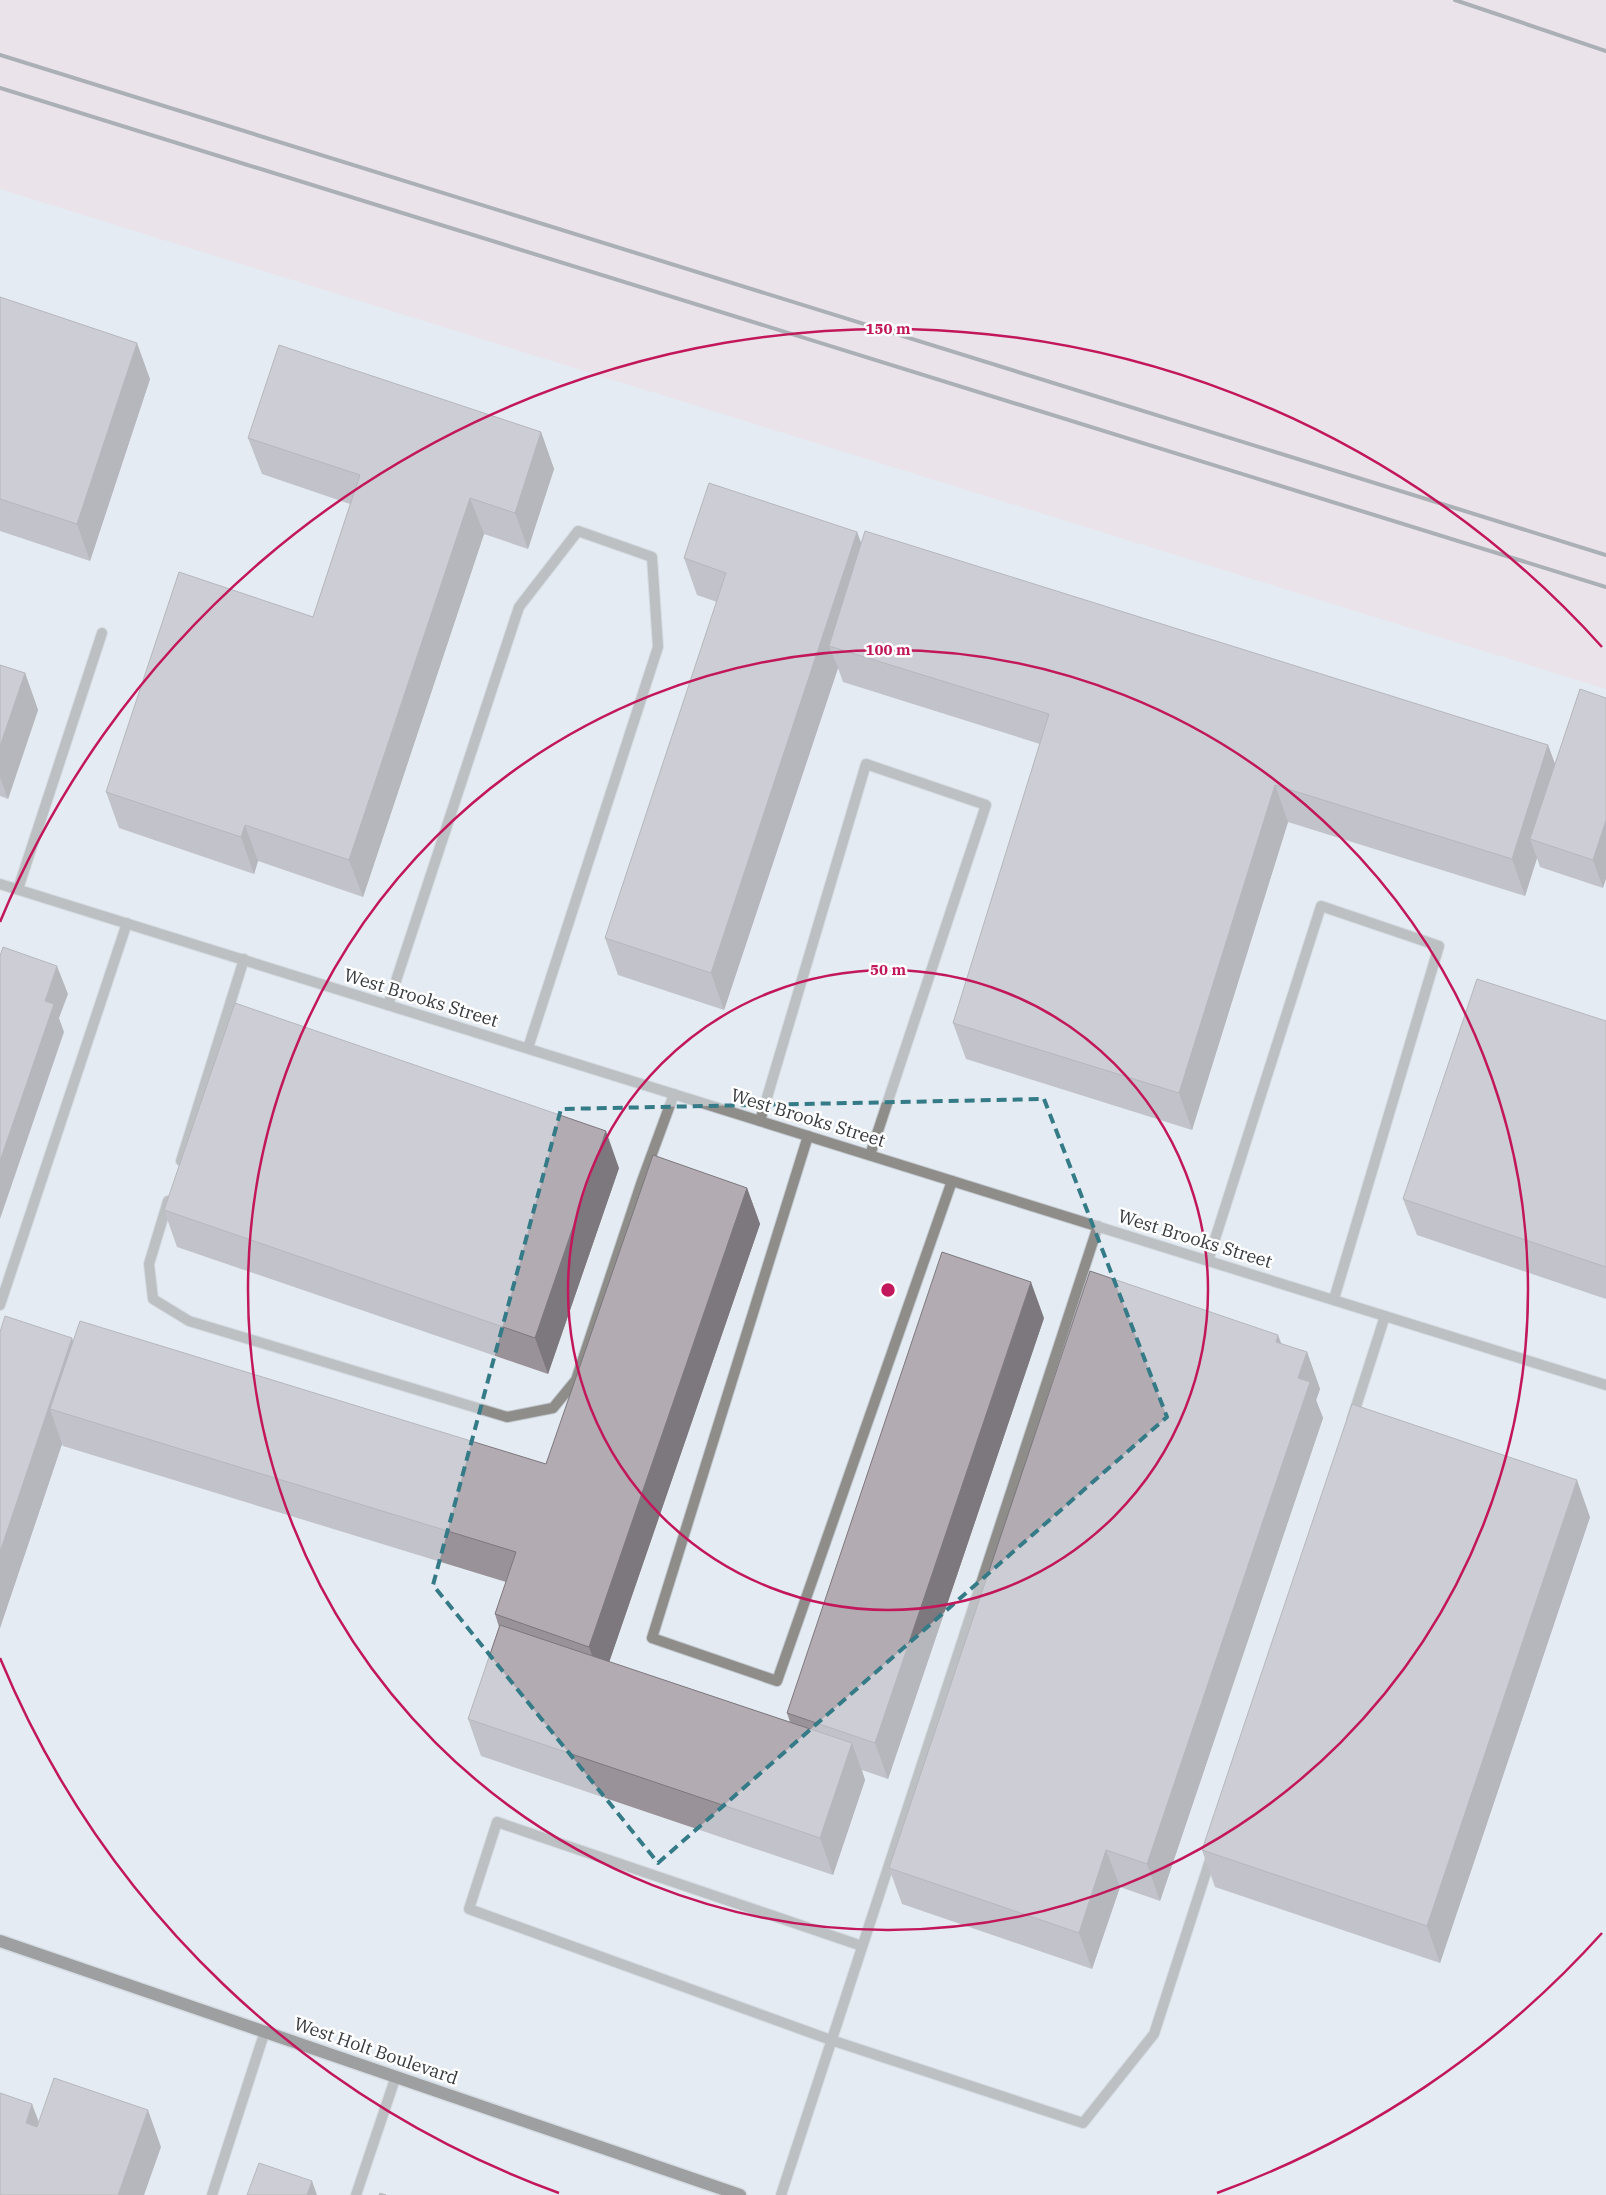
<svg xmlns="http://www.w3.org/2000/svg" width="1606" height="2195" font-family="'IBM Plex Serif',serif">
<rect width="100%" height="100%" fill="#e4ebf2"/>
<!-- industrial -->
<path fill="#f2d9e0" d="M0,0H1606V689L0,189Z"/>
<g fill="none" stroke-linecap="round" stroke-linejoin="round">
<!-- service casing -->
<g stroke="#c1c8ce" stroke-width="12">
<path id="service" d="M18,889L102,633
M388,1005L519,607L578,531L652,557L658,647L528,1048
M760,1121L866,764L986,805L870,1155
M808,1136L652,1638L777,1681L952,1181
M181,1161L244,959
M168,1201L149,1264L153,1299L189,1321L507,1417L553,1408L576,1380L642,1181L674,1094
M1208,1261L1321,906L1439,946L1334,1299
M0,1305L127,923
M1352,1419L1385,1316
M862,1946L497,1822L469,1909L831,2040L1083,2123L1154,2034L1212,1854
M212,2195L265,2031
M356,2195L396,2076
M781,2195L1098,1226"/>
</g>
<!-- tertiary casing -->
<g stroke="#c1c8ce" stroke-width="12">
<path id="tertiary" d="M0,884L1606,1385"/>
</g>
<!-- primary casing -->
<g stroke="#c1c8ce" stroke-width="15">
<path id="primary" d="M0,1941L740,2195"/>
</g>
<!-- service -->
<use href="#service" stroke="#8f8d8a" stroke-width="10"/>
<!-- tertiary -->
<use href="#tertiary" stroke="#8f8d8a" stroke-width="10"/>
<!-- primary -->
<use href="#primary" stroke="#47433d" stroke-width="12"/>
<!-- rail -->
<path stroke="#64686b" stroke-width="4" d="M1455,0L1606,51
M0,55L1606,555
M0,88L1606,587"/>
</g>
<!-- wall -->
<path fill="#999399" d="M0,297L150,379L90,561L0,531Z
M541,432L554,469L528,549L484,534L363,897L258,861L254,874L119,828L106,792L313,617L350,504L262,474L248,438Z
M857,532L861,544L1548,745L1555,764L1580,689L1603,888L1540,867L1537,858L1525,896L1288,822L1192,1130L966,1059L953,1023L1040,744L843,682L838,668L724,1010L618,975L605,938L717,602L697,595L684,558Z
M0,665L25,673L38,710L8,799L0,796Z
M1606,1021V1299L1417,1235L1403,1199Z
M619,1168L548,1374L177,1247L164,1210Z
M747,1188L760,1224L609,1662L790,1722L787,1713L1044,1318L888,1779L862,1770L865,1780L833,1875L481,1756L468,1719L499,1627L495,1614L506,1582L63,1446L62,1444L0,1628V1332L73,1341L546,1464Z
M1282,1344L1307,1352L1320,1389L1316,1400L1323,1418L1160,1901L1120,1887L1092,1969L902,1904L889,1868Z
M1590,1517L1440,1963L1215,1887L1202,1850Z"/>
<!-- shaded-wall -->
<path fill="#7d787d" d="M137,343L150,379L90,561L77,524Z
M541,432L554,469L528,549L515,513Z
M470,498L484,534L363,897L349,860Z
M857,532L871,569L829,646L838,668L724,1010L711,973Z
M25,673L38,710L8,799L0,777V746Z
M1548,745L1561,781L1530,839L1537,858L1525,896L1512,859Z
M1275,785L1288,822L1192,1130L1179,1093Z
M1606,820V879L1603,888L1593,860Z
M245,825L258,861L254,874L241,837Z
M57,966L68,994L59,1018L64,1032L0,1219V1161L45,1001Z
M606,1131L619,1168L548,1374L535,1338Z
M747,1188L760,1224L602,1683L589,1647Z
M1031,1282L1044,1318L888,1779L875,1743Z
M1278,1335L1292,1371L1276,1342Z
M72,1338L85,1374L50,1409L62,1444L0,1628V1552Z
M1307,1352L1320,1389L1316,1400L1323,1418L1160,1901L1147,1864L1298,1378Z
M1577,1480L1590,1517L1440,1963L1427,1926Z
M852,1743L865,1780L833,1875L820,1838Z
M1106,1850L1120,1887L1092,1969L1079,1933Z
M32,2104L46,2141L26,2123Z
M148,2110L161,2147L144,2195H118Z
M312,2181L317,2195H307Z"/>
<!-- building -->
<path fill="#b2abb2" stroke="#7d787d" d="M0,297L137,343L77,524L0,499Z
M279,345L541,432L515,513L470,498L349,860L245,825L241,837L106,792L179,572L313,617L360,475L248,438Z
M709,483L857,532L711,973L605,938L726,573L684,558Z
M865,531L1548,745L1512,859L1275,785L1179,1093L953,1023L1049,714L829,646Z
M0,665L25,673L0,746Z
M1580,689L1606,698V820L1593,860L1530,839Z
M3,947L57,966L45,1001L54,1004L0,1161V956Z
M1477,979L1606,1021V1267L1403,1199Z
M235,1003L606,1131L535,1338L164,1210Z
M653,1155L747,1188L589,1647L495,1614L516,1552L50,1409L80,1321L546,1464Z
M942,1252L1031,1282L875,1743L787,1713Z
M1090,1271L1278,1335L1276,1342L1307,1352L1298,1378L1310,1382L1147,1864L1106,1850L1079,1933L889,1868Z
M5,1316L72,1338L0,1552V1332Z
M1352,1404L1577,1480L1427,1926L1202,1850Z
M500,1625L852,1743L820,1838L468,1719Z
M54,2078L148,2110L118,2195H0V2093L32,2104L26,2123L37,2127Z
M259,2163L312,2181L307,2195H247Z
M380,2193L386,2195H379Z"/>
<!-- marked area -->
<path d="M0 0H1606V2195H0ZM1044,1099L1167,1417L658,1863L433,1585L561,1109Z" fill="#e4ebf2" fill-opacity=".55" fill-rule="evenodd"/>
<path fill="none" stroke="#357b87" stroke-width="4" stroke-dasharray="10 6" stroke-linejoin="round" d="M1044,1099L1167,1417L658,1863L433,1585L561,1109Z"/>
<!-- distance rings -->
<g fill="none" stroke="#c2185b" stroke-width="2.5">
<circle cx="888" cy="1290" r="320"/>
<circle cx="888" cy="1290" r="640"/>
<path d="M1602 1933A961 961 0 0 1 1217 2193M559 2193A961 961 0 0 1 0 1658M0 922A961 961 0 0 1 1602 647"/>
</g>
<g text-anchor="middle" stroke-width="5" stroke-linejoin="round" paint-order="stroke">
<!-- street labels -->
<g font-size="18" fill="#373a3c" stroke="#fff">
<text transform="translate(421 998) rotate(17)" y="6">West Brooks Street</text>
<text transform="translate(808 1118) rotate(17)" y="6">West Brooks Street</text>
<text transform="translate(1195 1239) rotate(17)" y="6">West Brooks Street</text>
<text transform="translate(376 2051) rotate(19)" y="6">West Holt Boulevard</text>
</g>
</g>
<circle cx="888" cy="1290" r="8" fill="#c2185b" stroke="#fff" stroke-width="2.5"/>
<g font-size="15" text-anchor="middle" font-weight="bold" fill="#c2185b" stroke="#fff" stroke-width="5" stroke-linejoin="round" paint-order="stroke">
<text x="888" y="334">150 m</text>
<text x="888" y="655">100 m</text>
<text x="888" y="975">50 m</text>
</g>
</svg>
